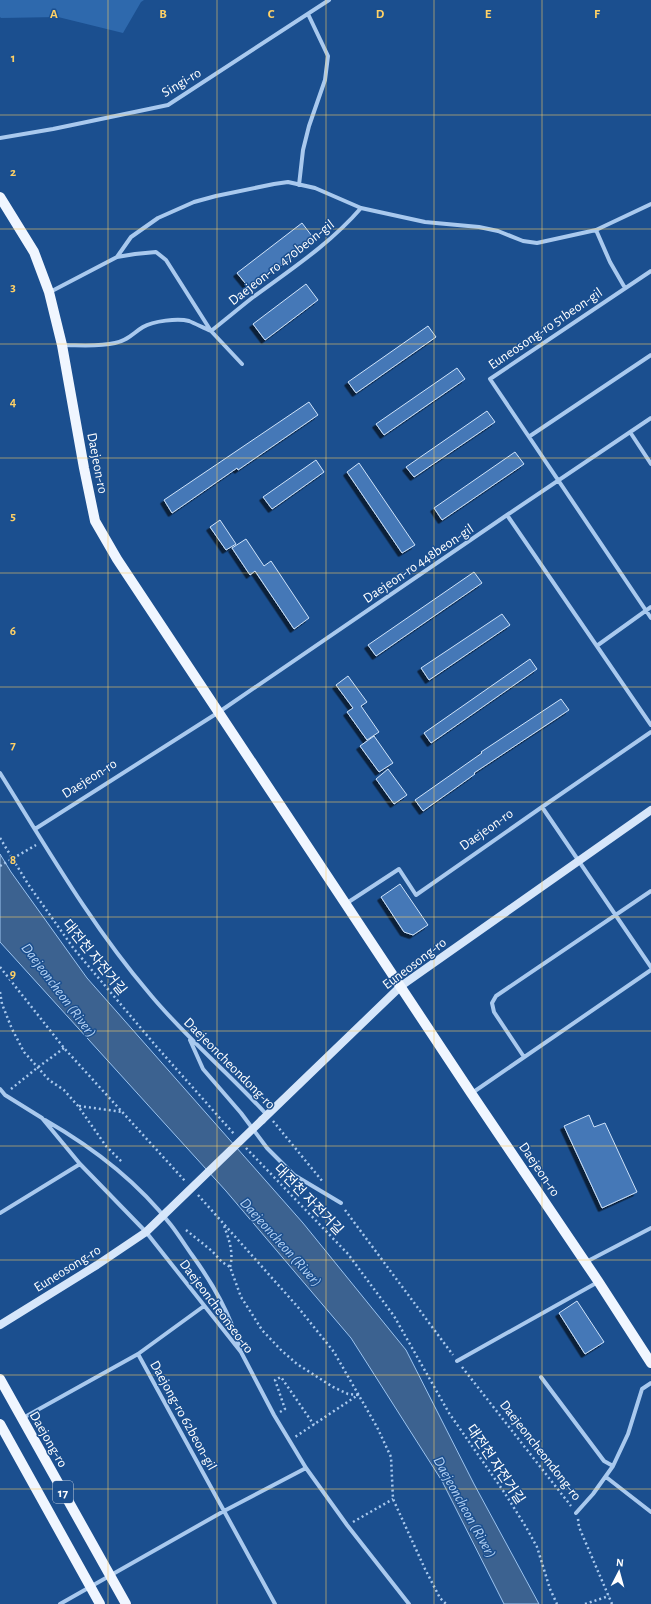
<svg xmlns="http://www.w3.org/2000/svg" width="651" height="1604" font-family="'Alegreya Sans','Noto Sans KR',sans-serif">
<defs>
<filter id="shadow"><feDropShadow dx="-3.5" dy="3.5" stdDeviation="0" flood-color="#0009"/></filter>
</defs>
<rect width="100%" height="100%" fill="#1b4f8f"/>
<!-- green -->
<path fill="#2e69ad" d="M0,0H144L141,2L123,33L58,17L1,18L0,17Z"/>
<!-- water -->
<path fill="#3c6290" stroke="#9cc4f0" d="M0,854L11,872L87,978L303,1223L406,1350L474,1484L539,1604H504L442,1481L351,1338L226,1191L0,942Z"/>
<!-- building -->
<path fill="#4478b7" stroke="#cfe3fa" filter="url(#shadow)" d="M302,223L315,240L250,289L237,273Z
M306,284L318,300L265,340L253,324Z
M428,326L436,337L356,393L348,382Z
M457,368L465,379L384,435L376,424Z
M309,402L318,415L238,470L237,468L172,513L164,500Z
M487,411L495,422L414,477L406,467Z
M515,452L524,464L442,520L434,508Z
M316,460L324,472L272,509L263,497Z
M359,463L415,545L402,553L347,472Z
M220,520L236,544L226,550L210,527Z
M246,539L264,566L271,561L309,618L294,629L255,571L250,575L232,548Z
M474,572L482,583L376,656L368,645Z
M502,614L510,625L429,680L421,668Z
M530,659L537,669L431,743L424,733Z
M348,676L367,702L361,706L379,732L367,740L347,712L353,708L336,685Z
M561,699L569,710L474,773L475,774L423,811L415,800L482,753L481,752Z
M374,736L393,763L379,772L360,746Z
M388,769L407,795L394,804L376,779Z
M400,884L428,925L413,935L404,932L381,897Z
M589,1115L594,1127L605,1123L637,1192L602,1208L564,1126Z
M577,1301L604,1342L585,1354L559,1313Z"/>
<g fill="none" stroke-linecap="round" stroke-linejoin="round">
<!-- path -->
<path stroke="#a9c9ee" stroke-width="2.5" stroke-dasharray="2 3" stroke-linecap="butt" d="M0,838L28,884L74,949L156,1046L234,1134
M0,866L36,845
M0,967L64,1048L185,1181
M0,992L2,1004L12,1029L24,1052L49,1080L64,1090L78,1106L106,1146L122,1162
M11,1089L37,1068L64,1048
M79,1106L123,1112
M273,1121L323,1182
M246,1148L348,1254L394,1316L449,1413L504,1492L526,1527L537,1547L550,1589L557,1604
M198,1195L297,1306L334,1352L377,1427L391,1457L393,1499L425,1569L440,1598L446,1604
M345,1210L453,1355
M224,1226C229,1239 234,1253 230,1267
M186,1230L212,1251L222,1262L230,1267L241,1297L252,1314L262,1330L281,1350L297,1364L333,1387L348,1394L358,1395L295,1437
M462,1367L571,1506
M280,1412L285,1409L275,1380L281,1377L314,1425
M578,1519L579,1527L612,1604
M353,1522L393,1499
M585,1604L609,1596"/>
<!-- minor -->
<path stroke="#a9c9ee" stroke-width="4" d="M0,138L53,129L168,105L329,0
M299,185L303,150L309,126L325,80L328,56L308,14
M596,230L610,262L625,288
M117,257L135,254L156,252L166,260L211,331L242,364
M651,271L490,379L651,618
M50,292L117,257L131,237L158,218L194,202L216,196L274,184L288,182L315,188L361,208L425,222L479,227L498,231L523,241L537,243L596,230L651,204
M62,345C79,345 98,347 115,343C129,340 133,333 143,327C153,321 178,318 189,321C196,324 204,328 211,331C225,320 238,309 252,298C290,270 330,244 361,208
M630,432L651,464
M530,436L651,355
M507,515L651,725
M598,645L651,607
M0,773C47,848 91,925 149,993C185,1037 229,1073 267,1115
M542,807L651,967
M35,829L219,712L507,515L651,418
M347,903L399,869L416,895L542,807L651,732
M190,1040L203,1069L241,1113L267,1148L294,1175L341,1203
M524,1057L494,1012L492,1003L496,996L651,891
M0,1089L5,1095L42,1118L80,1164L146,1232L241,1352L274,1415L306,1468L347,1525L409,1604
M472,1093L651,970
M45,1120C92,1147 137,1181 171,1225C178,1234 185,1245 192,1255C213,1284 230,1313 240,1349
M0,1213L80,1164
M586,1262L651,1228
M138,1354L275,1604
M457,1361L598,1282
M541,1377L604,1461L613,1466
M23,1418L138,1354L204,1306
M606,1477L651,1512
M576,1513L593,1494L613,1466L628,1434L642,1389L651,1383
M60,1604L224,1511L306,1468"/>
<!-- secondary -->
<path stroke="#d6e6fa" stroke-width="8" d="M262,1120L401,986L651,810
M0,1325L97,1265L146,1232"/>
<!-- primary -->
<path stroke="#f0f6ff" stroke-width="10" d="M0,197L34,252L49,292L62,345L84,468L95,521L117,559L471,1093L598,1281L651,1363
M0,1379L126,1604
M0,1424L100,1604"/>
<!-- secondary-bridge -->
<path stroke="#d6e6fa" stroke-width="8" d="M146,1232L262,1120"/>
</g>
<!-- grid -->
<path fill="none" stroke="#ffd166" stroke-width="1" stroke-opacity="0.55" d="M108,0V1604M217,0V1604M326,0V1604M434,0V1604M542,0V1604M0,115H651M0,229H651M0,344H651M0,458H651M0,573H651M0,687H651M0,802H651M0,917H651M0,1031H651M0,1146H651M0,1260H651M0,1375H651M0,1489H651"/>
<g text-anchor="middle" stroke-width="3" stroke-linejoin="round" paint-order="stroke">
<!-- shield labels -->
<rect fill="#1b4f8f" stroke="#bbcadd" stroke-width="1" x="53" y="1481" width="20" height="22" rx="3"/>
<g font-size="13" font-weight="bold" fill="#fff">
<text x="63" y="1497">17</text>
</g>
<!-- street labels -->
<g font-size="14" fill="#fff" stroke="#1b4f8f">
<text transform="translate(181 82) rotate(-31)" y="5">Singi-ro</text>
<text transform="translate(281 262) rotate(-38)" y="5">Daejeon-ro 470beon-gil</text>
<text transform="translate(545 328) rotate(-34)" y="5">Euneosong-ro 51beon-gil</text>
<text transform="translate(98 463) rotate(79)" y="5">Daejeon-ro</text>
<text transform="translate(418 563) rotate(-34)" y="5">Daejeon-ro 448beon-gil</text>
<text transform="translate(89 778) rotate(-32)" y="5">Daejeon-ro</text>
<text transform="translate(486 829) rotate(-35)" y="5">Daejeon-ro</text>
<text transform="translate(95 957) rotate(51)" y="5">대전천 자전거길</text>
<text transform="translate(414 963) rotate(-37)" y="5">Euneosong-ro</text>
<text transform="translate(230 1063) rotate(45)" y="5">Daejeoncheondong-ro</text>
<text transform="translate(540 1169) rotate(56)" y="5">Daejeon-ro</text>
<text transform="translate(309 1199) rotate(46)" y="5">대전천 자전거길</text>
<text transform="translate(67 1268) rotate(-32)" y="5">Euneosong-ro</text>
<text transform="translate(217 1306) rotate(53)" y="5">Daejeoncheonseo-ro</text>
<text transform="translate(184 1415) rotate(61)" y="5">Daejong-ro 62beon-gil</text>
<text transform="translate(49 1439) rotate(60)" y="5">Daejong-ro</text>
<text transform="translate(541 1450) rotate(52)" y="5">Daejeoncheondong-ro</text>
<text transform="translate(496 1464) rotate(56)" y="5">대전천 자전거길</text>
</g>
<!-- water labels -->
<g font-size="15" font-style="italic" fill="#b5d3f5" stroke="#1b4f8f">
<text transform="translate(59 990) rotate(53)" y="5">Daejeoncheon (River)</text>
<text transform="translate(281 1242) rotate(48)" y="5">Daejeoncheon (River)</text>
<text transform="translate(465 1507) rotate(61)" y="5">Daejeoncheon (River)</text>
</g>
</g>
<g font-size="13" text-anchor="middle" font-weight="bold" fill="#ffd166" stroke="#1b4f8f" stroke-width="3" stroke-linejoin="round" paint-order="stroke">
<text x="54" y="18">A</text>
<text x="163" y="18">B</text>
<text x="271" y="18">C</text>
<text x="380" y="18">D</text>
<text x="488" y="18">E</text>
<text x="597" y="18">F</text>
<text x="13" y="62">1</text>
<text x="13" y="176">2</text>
<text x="13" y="291">3</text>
<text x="13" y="406">4</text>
<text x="13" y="520">5</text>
<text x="13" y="635">6</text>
<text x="13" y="749">7</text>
<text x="13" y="864">8</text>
<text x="13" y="978">9</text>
</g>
<!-- north arrow -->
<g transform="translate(619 1572) rotate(6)" stroke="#1b4f8f" stroke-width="3" paint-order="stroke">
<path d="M0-3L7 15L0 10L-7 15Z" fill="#ffffff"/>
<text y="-6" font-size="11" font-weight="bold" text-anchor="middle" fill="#ffffff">N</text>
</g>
</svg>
